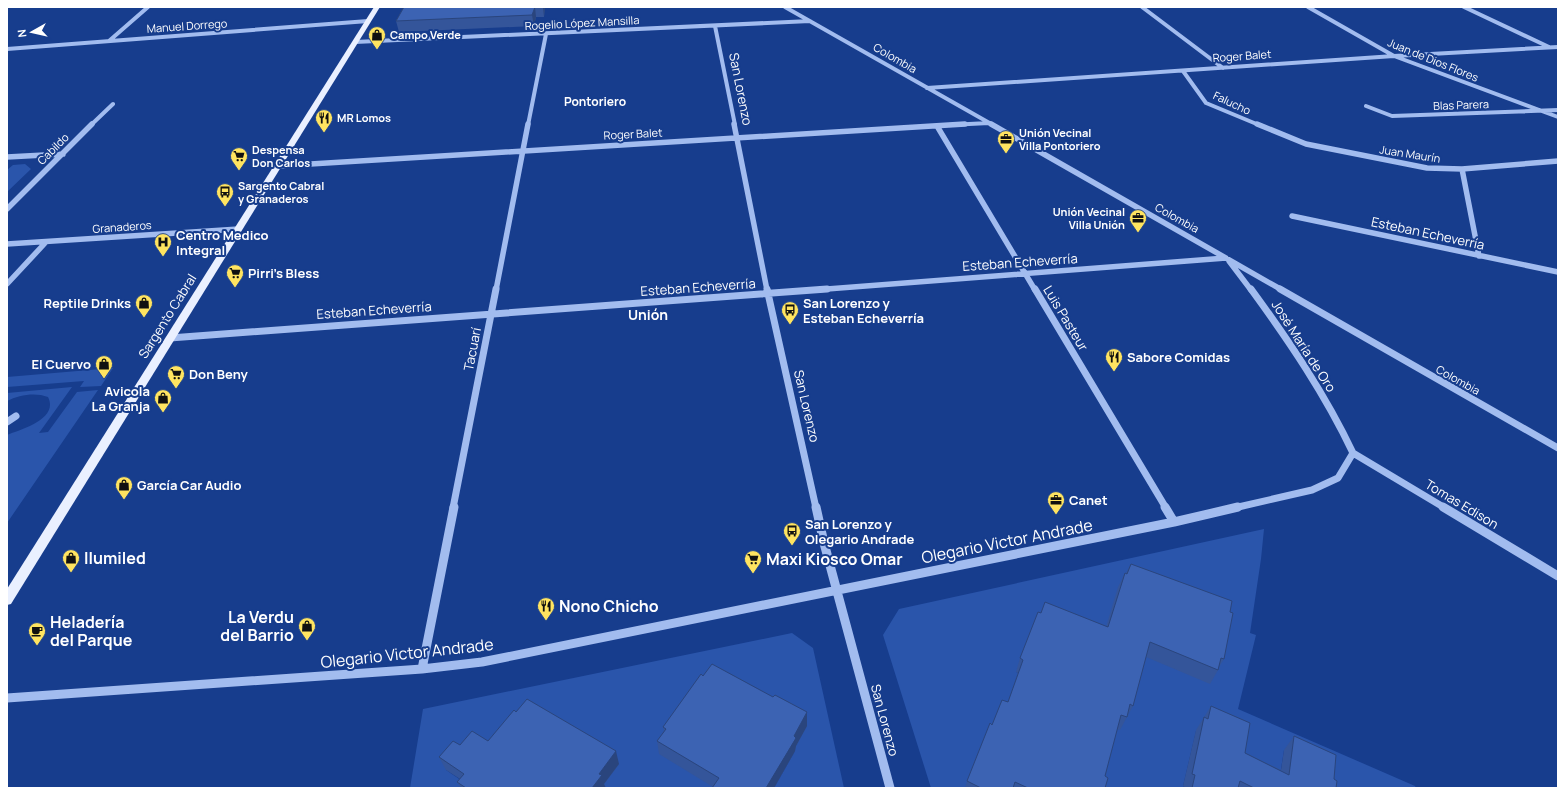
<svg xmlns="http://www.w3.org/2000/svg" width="1565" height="795" font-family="Manrope,sans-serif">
<rect width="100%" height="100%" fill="#173d8d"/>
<!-- green -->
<path fill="#2a55ab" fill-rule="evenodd" d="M25,164L31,169L7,192V170L13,165Z
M113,368L101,386L80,387L84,381L7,387V377Z
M72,387L39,433L48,432L77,392L98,390L7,523V435C22,429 59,419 48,397C35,392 19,395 7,401V393Z
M1264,529L1261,559L1250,633L1256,635L1238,709L1415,786L1416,788H1322L1284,750L1278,788L1203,720L1199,732L1196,731L1183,786L1186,788H931L883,635L899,609ZM1105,630L1126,719L1016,672Z
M792,633L813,648L844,788H774L795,751L726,788H605L446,770L471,787L410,788L423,709Z"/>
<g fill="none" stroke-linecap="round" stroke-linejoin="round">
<!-- minor-far3 -->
<path stroke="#a2bcef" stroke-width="4" d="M785,7L993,125
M1142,7L1223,68
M1308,7L1394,56L1558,117
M1464,7L1549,47
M715,26L735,125
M109,41L148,7
M355,42L810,21
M7,49L368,21
M1183,71L1206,103L1259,125
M927,88L1394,56L1558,47
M1366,106L1392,116L1558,110
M91,125L113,104
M528,125L546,34
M949,125L989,123"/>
<!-- minor-far2 -->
<path stroke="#a2bcef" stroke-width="5.5" d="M734,124L767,290
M991,124L1282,290
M1257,124L1306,144L1427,168L1462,169L1558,161
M937,126L1035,290
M7,157L63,154
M278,166L965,124
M1462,169L1479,256
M7,209L92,124
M1292,216L1558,272
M7,244L239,229
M1229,261L1251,290
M7,284L46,242
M496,290L528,124
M814,290L1226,258"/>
<!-- minor-far1 -->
<path stroke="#a2bcef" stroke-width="7" d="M767,289L816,508
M1035,289L1166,508
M1251,289C1289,341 1325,394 1353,453
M1280,289L1558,448
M170,338L827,289
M7,422L16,416
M1353,453L1445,508
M453,508L496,289
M1234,508L1312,490L1338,478L1353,453"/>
<!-- minor -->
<path stroke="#a2bcef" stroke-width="9" d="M816,507L824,543L890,788
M1165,507L1174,522
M1443,507L1558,576
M422,669L454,507
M7,698L422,669L482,662L1174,522L1238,507"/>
<!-- major -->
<path fill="#eaf0ff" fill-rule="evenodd" d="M374,7H380L11,604L7,605V589Z"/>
</g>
<!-- wall -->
<path fill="#34559a" d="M404,7H545L544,17H536L534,26L399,32L396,21Z
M1131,564L1230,612L1224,659L1219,667L1218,670L1210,684L1146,657L1133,706L1120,730L1117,729L1105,776V788H965L967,781L992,725L1008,702L1018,673L1016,672L1020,658L1041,613L1106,627L1118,587L1125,573H1126Z
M1211,706L1245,753L1281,770L1284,750L1294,736L1334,779L1336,788H1186L1183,786L1196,730Z
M807,726L796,746L795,751L774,788H712L713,787L659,754L657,741L664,731L663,727Z
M488,741L619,764L604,784L605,788H461L457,782L460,779L446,770L439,757L460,745Z"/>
<!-- shaded-wall -->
<path fill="#2a457d" d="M535,7L536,17L534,26L532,15Z
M543,7H545L544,17Z
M807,712V726L796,746L795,751L774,788H766L794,736Z
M616,751L619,764L604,784L606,788H592L599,774Z"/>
<!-- building -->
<path fill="#3c63b3" stroke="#2a457d" d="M404,7H537H535L532,15L396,21Z
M1131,564L1232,601L1230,612L1233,613L1224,659L1221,658L1218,670L1150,642L1133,706L1130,704L1127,717L1121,715L1105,776L1108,778L1105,788H1028L1015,782L1013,788H981L967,781L990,723L992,725L1002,700L1008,702L1023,660L1020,658L1038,612L1041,613L1045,602L1108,627L1125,573L1127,574Z
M712,664L773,697L775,695L807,712L794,736L796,738L766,788H712L719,778L657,741L666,729L663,727L701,674L703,676Z
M527,699L616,751L599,774L602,775L592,788H466L457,782L464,774L439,757L453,741L460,745L472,731L488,741L514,710L516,712Z
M1211,706L1250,723L1245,753L1289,775L1294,736L1336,755L1334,779L1337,781L1336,788H1254L1240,781L1238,788H1192L1195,775L1192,774L1204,717L1208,719Z"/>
<!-- icons -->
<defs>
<g id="shop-pin" transform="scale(0.9)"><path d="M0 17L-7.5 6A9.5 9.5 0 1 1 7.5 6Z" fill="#ffe460" stroke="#173d8d"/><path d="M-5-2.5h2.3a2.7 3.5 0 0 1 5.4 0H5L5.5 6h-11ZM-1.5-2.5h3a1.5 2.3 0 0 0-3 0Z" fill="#111"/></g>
<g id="restaurant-pin" transform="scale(0.9)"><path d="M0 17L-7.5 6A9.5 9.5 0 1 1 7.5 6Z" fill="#ffe460" stroke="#173d8d"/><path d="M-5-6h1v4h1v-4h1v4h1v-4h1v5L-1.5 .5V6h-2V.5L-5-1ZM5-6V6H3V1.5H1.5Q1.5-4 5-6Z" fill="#111"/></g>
<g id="office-pin" transform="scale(0.9)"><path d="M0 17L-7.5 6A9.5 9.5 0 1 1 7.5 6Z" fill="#ffe460" stroke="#173d8d"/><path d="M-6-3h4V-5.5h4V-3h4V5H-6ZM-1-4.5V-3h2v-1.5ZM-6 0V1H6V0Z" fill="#111"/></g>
<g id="supermarket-pin" transform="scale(0.9)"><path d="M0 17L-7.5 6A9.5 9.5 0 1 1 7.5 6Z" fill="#ffe460" stroke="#173d8d"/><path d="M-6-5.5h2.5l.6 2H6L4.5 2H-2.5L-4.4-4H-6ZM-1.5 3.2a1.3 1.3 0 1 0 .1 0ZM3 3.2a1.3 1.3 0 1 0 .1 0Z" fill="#111"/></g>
<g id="bus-pin" transform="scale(0.9)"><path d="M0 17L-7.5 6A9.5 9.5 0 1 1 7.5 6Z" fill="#ffe460" stroke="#173d8d"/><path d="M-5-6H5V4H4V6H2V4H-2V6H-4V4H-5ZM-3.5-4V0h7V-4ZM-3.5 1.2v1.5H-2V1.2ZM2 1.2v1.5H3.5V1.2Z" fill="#111"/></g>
<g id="hospital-pin" transform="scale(0.9)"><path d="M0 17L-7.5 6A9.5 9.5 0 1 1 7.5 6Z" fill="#ffe460" stroke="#173d8d"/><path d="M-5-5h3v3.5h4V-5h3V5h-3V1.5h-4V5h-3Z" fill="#111"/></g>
<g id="cafe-pin" transform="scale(0.9)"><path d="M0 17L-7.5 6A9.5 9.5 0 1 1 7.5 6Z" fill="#ffe460" stroke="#173d8d"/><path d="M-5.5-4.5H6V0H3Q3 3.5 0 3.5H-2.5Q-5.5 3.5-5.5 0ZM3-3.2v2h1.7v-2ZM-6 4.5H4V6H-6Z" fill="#111"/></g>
</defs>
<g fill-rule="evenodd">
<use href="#shop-pin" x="377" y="35"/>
<use href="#restaurant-pin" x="324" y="118"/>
<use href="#office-pin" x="1006" y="139"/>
<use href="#supermarket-pin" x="239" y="156"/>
<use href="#bus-pin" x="225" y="192"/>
<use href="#office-pin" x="1138" y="218"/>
<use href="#hospital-pin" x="163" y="242"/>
<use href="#supermarket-pin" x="235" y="273"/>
<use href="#shop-pin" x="144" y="303"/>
<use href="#bus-pin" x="790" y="310"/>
<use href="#restaurant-pin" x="1114" y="357"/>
<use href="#shop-pin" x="104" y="364"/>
<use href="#supermarket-pin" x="176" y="374"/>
<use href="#shop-pin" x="163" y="398"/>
<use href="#shop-pin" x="124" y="485"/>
<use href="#office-pin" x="1056" y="500"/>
<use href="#bus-pin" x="792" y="531"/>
<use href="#shop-pin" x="71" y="558"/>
<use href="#supermarket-pin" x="753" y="559"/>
<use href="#restaurant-pin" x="546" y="606"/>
<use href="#shop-pin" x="307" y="626"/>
<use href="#cafe-pin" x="37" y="631"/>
</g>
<g text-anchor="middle" stroke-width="4" stroke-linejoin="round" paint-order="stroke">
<!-- far-street labels -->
<g font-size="11" fill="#fff" stroke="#173d8d">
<text transform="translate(582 23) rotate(-3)" y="4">Rogelio López Mansilla</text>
<text transform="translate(187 26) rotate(-4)" y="4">Manuel Dorrego</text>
<text transform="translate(1242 56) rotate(-4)" y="4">Roger Balet</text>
<text transform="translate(895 58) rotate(30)" y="4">Colombia</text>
<text transform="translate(1433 60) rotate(22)" y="4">Juan de Dios Flores</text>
<text transform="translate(1232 103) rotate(25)" y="4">Falucho</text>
<text transform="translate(1461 105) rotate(-2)" y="4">Blas Parera</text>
<text transform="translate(633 134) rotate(-3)" y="4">Roger Balet</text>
<text transform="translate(53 149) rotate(-45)" y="4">Cabildo</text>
<text transform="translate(1410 154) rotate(9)" y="4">Juan Maurín</text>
<text transform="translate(1177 218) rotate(29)" y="4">Colombia</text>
<text transform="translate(122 227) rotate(-4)" y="4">Granaderos</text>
<text transform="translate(1458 380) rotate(29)" y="4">Colombia</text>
</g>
<!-- far-poi labels -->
<g font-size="11" font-weight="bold" fill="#fff" stroke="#173d8d" text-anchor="start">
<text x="390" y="39">Campo Verde</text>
<text x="337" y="122">MR Lomos</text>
<text x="1019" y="137">Unión Vecinal<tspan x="1019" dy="13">Villa Pontoriero</tspan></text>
<text x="252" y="154">Despensa<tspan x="252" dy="13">Don Carlos</tspan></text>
<text x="238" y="190">Sargento Cabral<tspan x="238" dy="13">y Granaderos</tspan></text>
<text x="1125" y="216" text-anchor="end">Unión Vecinal<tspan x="1125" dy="13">Villa Unión</tspan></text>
</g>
<!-- far-neighbourhood labels -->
<g font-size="12" font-weight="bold" fill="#fff" stroke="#173d8d">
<text x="595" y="106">Pontoriero</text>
</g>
<!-- street labels -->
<g font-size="13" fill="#fff" stroke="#173d8d">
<text transform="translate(741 89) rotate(79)" y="5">San Lorenzo</text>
<text transform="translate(1428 233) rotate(12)" y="5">Esteban Echeverría</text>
<text transform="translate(1020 262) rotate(-4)" y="5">Esteban Echeverría</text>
<text transform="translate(698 287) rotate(-4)" y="5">Esteban Echeverría</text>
<text transform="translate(374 310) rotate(-4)" y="5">Esteban Echeverría</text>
<text transform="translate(167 316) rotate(-58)" y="5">Sargento Cabral</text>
<text transform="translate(1066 318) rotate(59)" y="5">Luis Pasteur</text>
<text transform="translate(1304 346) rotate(57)" y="5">José María de Oro</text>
<text transform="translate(472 349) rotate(-79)" y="5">Tacuarí</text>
<text transform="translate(807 406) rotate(77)" y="5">San Lorenzo</text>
<text transform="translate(1462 504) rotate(31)" y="5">Tomas Edison</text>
<text transform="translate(885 720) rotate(75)" y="5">San Lorenzo</text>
</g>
<!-- poi labels -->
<g font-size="13" font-weight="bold" fill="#fff" stroke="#173d8d" text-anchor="start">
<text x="176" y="240">Centro Medico<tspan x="176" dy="15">Integral</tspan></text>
<text x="248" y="278">Pirri's Bless</text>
<text x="131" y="308" text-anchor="end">Reptile Drinks</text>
<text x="803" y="308">San Lorenzo y<tspan x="803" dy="15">Esteban Echeverría</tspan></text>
<text x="1127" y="362">Sabore Comidas</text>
<text x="91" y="369" text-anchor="end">El Cuervo</text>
<text x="189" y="379">Don Beny</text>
<text x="150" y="396" text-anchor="end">Avicola<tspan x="150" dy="15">La Granja</tspan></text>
<text x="137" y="490">García Car Audio</text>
<text x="1069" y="505">Canet</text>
<text x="805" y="529">San Lorenzo y<tspan x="805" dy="15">Olegario Andrade</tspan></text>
</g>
<!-- neighbourhood labels -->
<g font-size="14" font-weight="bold" fill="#fff" stroke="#173d8d">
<text x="648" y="320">Unión</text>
</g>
<!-- near-street labels -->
<g font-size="16" fill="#fff" stroke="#173d8d">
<text transform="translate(1007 541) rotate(-11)" y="6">Olegario Victor Andrade</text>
<text transform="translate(407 653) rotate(-6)" y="6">Olegario Victor Andrade</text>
</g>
<!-- near-poi labels -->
<g font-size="16" font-weight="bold" fill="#fff" stroke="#173d8d" text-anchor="start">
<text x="84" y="564">Ilumiled</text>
<text x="766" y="565">Maxi Kiosco Omar</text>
<text x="559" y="612">Nono Chicho</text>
<text x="294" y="623" text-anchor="end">La Verdu<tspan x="294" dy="18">del Barrio</tspan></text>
<text x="50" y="628">Heladería<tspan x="50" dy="18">del Parque</tspan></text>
</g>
</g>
<!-- border -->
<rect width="1565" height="795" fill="none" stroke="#ffffff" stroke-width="16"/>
<!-- north arrow -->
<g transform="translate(32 32) rotate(262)" stroke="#173d8d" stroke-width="3" paint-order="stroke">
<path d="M0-3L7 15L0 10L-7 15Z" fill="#ffffff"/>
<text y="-6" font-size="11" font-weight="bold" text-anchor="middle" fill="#ffffff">N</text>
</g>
</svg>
